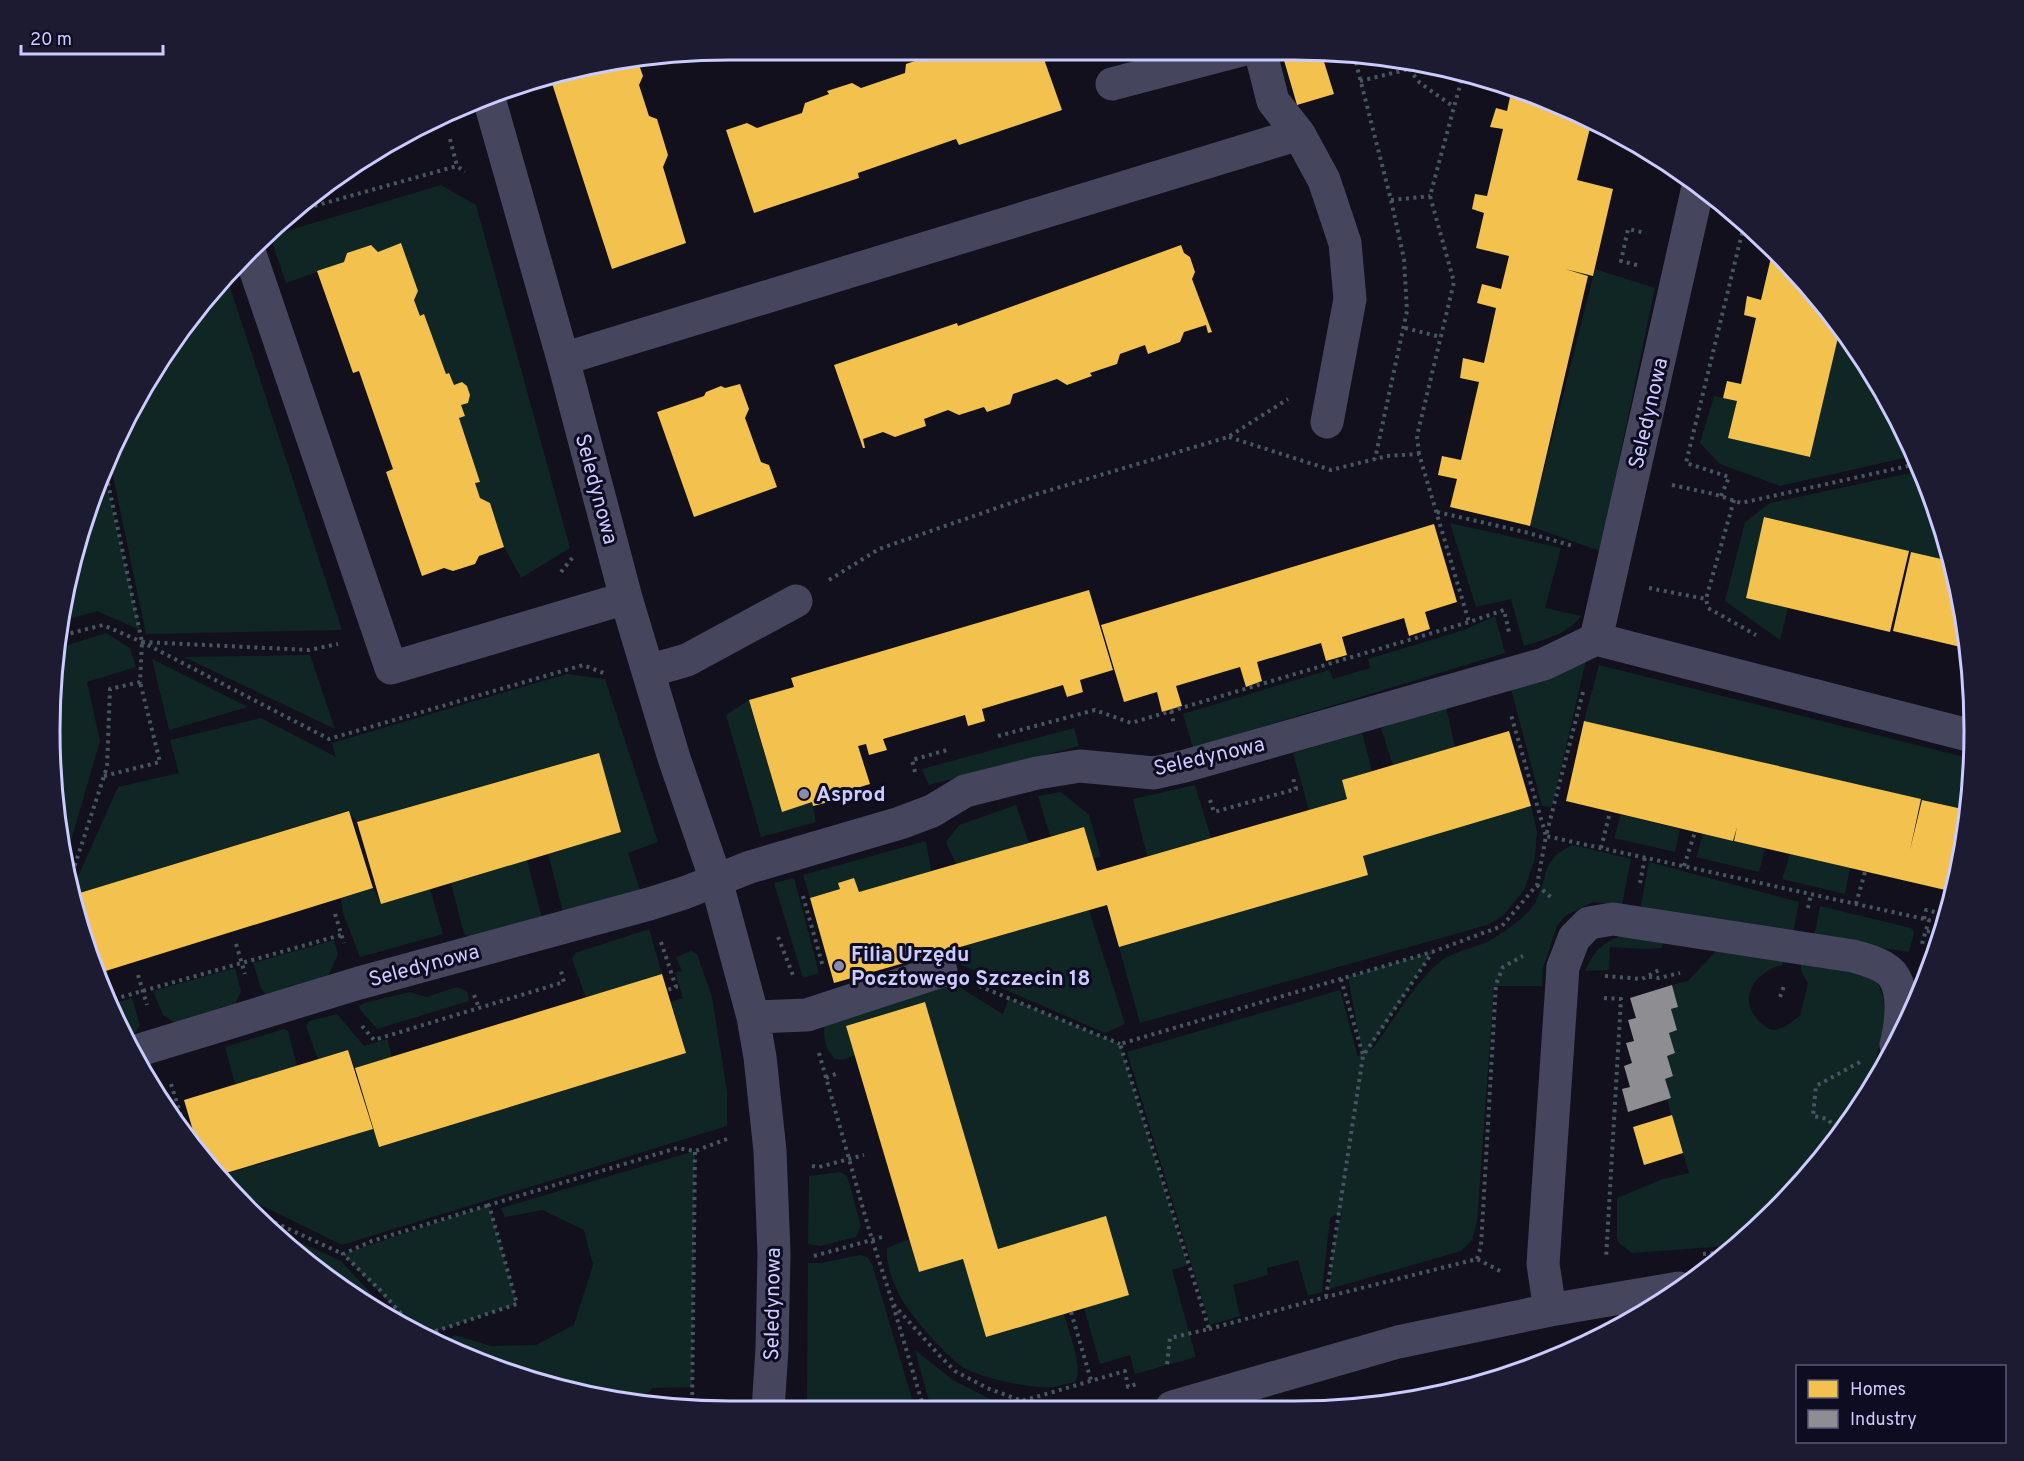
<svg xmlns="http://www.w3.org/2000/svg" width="2024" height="1461" font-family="Overpass,sans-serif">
<rect width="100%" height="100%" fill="#12101c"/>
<!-- green -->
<path fill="#0f2625" d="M441,185L476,205L570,548L521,578L504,547L490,503L480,498L475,483L480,481L459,418L465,416L461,405L467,403L470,395L467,386L454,385L449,373L446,374L424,314L420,316L414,300L418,291L401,244L378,252L370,245L347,253L344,262L286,283L270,236Z
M1595,269L1655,288L1600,551L1530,526Z
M226,275L342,630L146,634L109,457L120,430L219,281Z
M1840,329L1883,390L1913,456L1780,486L1720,464L1700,443L1714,396L1737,401L1728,438L1810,457Z
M104,471L140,630L97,611L59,622L73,554Z
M1920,471L1938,512L1950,561L1765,517L1746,597L1788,608L1780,640L1725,601L1745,522L1770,503Z
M1450,523L1561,548L1545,608L1581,616C1567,635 1545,639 1524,646L1511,599L1476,607Z
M1495,616L1505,653L1193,748L1183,714L1329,670L1333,679L1370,668L1368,659L1464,630Z
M106,633L130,648L136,667L87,682L100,741L65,861L55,820V649Z
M310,655L335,729L184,657Z
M152,659L248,707L169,730Z
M1586,660L1553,803L1551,807L1542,806L1511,689Z
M1599,665L1972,759L1973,775L1967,810L1584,721Z
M567,674L605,679L658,842L628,853L642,896L564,916L548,854L621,832L598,753L357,822L348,811L73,895L72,890L118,787L179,773L170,740L261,718L336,757L332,743Z
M749,700L781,811L812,802L816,822L761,837L726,715Z
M1446,707L1455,747L1393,765L1381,728Z
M1074,728L1079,746L929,785L922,769Z
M1362,733L1372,771L1342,780L1347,798L1309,810L1293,753Z
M1195,785L1211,838L1147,856L1133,799Z
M1061,792L1089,815L1101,857L1093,858L1084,827L1050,836L1038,796Z
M1016,805L1029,843L956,864L946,842L959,825Z
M1531,806L1537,831L1535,858L1524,890L1503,916L1487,925L1140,1023L1119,947L1368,875L1363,855Z
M1621,815L1680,829L1675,852L1614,838Z
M1703,834L1765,848L1759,872L1696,857Z
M926,841L931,871L859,892L854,878L840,889L810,898L803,875Z
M1573,845L1631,859L1622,905L1593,902L1565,916L1557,926L1543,968L1542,986H1494L1477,1222L1472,1240L1461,1251L1329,1289L1332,1255L1338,1225L1343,1211L1330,1218L1322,1292L1308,1296L1298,1260L1267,1268L1268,1275L1233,1285L1240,1316L1210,1325L1127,1052L1340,990L1358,1057L1362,1053L1348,977L1432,952L1368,1051L1374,1047C1393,1021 1418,978 1442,960C1456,951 1474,948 1489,941C1500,935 1525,918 1532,907C1551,881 1536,861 1573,845Z
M1790,854L1850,868L1845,894L1782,879Z
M527,860L543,922L477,941L464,934L451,883Z
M1649,862L1799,902L1793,934L1640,909Z
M794,878L819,973L803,978L774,883Z
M373,888L381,904L430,889L443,934L360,957L343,913L341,898Z
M1820,906L1911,928L1914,933L1909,952L1814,937Z
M1089,910L1125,1024L1105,1033L997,986L998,980L961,965L959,958L943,961L941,953Z
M649,929L662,974L586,998L572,959L575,953Z
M1627,934L1664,938L1662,948L1645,949L1610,947L1609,970L1585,971C1595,949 1604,941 1627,934Z
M334,940L338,954L328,976L266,995L261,988L253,963Z
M1717,950L1782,958L1783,965C1754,972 1735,1000 1762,1024C1766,1027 1770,1030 1775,1030C1783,1029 1793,1021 1800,1016L1808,984L1801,970V960L1869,974L1878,984L1883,997L1886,1020L1869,1088L1834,1145L1740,1245L1632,1253L1619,1243L1617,1238V1198L1663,1179L1689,1173L1667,1100L1671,1098L1665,1079L1673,1076L1667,1056L1675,1053L1669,1033L1677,1030L1671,1009L1678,1007L1672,985L1688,981Z
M691,951L697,954L712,997L727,1092V1126L342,1245L230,1190L216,1177L373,1129L380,1147L686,1053L671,1002L683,998L675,973L682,971L676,957Z
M235,968L241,991L236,1003L175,1023L163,1015L153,991Z
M957,982L959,987L1003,1014L1009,998L1120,1044L1188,1265L1172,1270L1196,1357L1135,1374L1130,1355L1100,1364L1084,1308L1129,1294L1106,1217L998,1249L846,1026L855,1055L842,1060L835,1059C826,1050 822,1037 825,1025Z
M457,987L467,991L469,1001L377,1029L358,1007L364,1003L410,992L426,997Z
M132,998L140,1025L135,1033L123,1036L109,1005Z
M337,1014L364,1046L387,1039L392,1057L355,1068L348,1050L318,1059L306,1026L309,1021Z
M284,1029L288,1031L297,1066L235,1084L225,1047Z
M695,1151L692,1387L653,1388L638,1402L555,1388L439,1345L455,1335L491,1346L536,1345L574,1325L593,1265L584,1230L542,1210L505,1217L501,1208Z
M840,1172L847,1176L861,1226L856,1237L820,1246L808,1244L809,1176Z
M489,1205L517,1304L421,1336L343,1254Z
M270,1228L341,1261L397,1321L316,1271Z
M909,1239L919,1272L963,1259L987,1337L1064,1314C1068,1329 1084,1370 1075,1382C1068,1383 1060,1386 1053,1387C1032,1389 987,1379 968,1370C950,1362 909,1314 900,1296C894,1284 885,1262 887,1248Z
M860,1255L867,1257L872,1264L915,1409H807L808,1263H821Z
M915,1350L953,1380L996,1402L998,1408H931Z"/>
<!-- homes -->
<path fill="#f2c14e" d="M985,50H1045L1047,57L1045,62L1062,110L959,145L956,139L858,173L859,178L754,213L726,130L747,123L757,128L802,113L805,103L829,94L827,91L852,83L861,88L905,73L906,64L930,56L932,60L950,54L960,58Z
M1281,50L1321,52L1334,94L1297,105Z
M638,62L643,76L639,85L649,116L657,119L668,155L663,167L686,243L612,269L549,74Z
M1512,88L1554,101L1592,120L1577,180L1613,189L1593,276L1565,269L1588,276L1530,526L1450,507L1457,479L1438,475L1442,456L1461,460L1479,382L1460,378L1463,358L1484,363L1496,308L1477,303L1482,284L1501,289L1509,256L1476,248L1484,213L1472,209L1475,194L1487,196L1503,129L1490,127L1496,108L1507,111Z
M401,243L418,291L414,300L420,316L424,314L446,374L449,373L454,385L462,382L467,386L470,395L468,403L461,405L465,416L459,418L480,482L475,483L480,498L490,503L504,547L479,556L475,564L453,571L444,568L422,576L386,472L393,469L359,371L353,373L317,271L344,262L347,253L371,245L378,252Z
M1181,245L1184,253L1190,257L1195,272L1192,279L1212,332L1208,333L1206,325L1184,332L1180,342L1148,354L1145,345L1120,354L1117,364L1090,373L1092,376L1067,385L1057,379L1013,394L1010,404L987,412L984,407L959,415L948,410L924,419L926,426L895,437L883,432L863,439L865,448H863L834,365L957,323L958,326Z
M1773,249L1806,282L1840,329L1810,457L1728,438L1737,401L1723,398L1727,381L1741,384L1756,318L1744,315L1747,296L1761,300Z
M740,384L749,409L745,418L761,462L769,465L777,487L694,517L657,412L704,396L706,392L721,386L725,388Z
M1764,517L1909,551L1890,632L1746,598Z
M1434,524L1457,602L1425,612L1430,629L1409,636L1404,618L1342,637L1347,655L1326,661L1321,643L1257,662L1262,681L1246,687L1240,667L1176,686L1182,706L1162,712L1157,692L1124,702L1101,625Z
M1911,552L1950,561L1969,649L1893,631Z
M1089,590L1113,670L1080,680L1083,692L1067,697L1063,685L982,709L985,721L968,726L965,715L883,739L887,750L869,755L866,744L858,746L870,784L827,797L829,802L813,806L812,802L782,812L749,700L794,687L791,678Z
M1584,721L1921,799L1910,850L1922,800L1967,810L1954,892L1734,841L1737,827L1733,841L1566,801Z
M1509,731L1531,806L1363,856L1368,875L1119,947L1107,905L834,983L810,898L840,889L838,883L854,878L859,892L1084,827L1097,871L1347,799L1342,780Z
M599,753L621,832L381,904L357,822Z
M349,811L373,888L96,974L86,949L73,895Z
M662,974L686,1053L379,1147L355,1068Z
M925,1002L998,1249L1106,1216L1129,1295L986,1337L963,1259L919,1272L846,1026Z
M348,1050L373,1129L216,1176L199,1151L184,1100Z
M1672,1115L1683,1153L1644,1165L1633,1127Z"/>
<!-- industry -->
<path fill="#8d8d92" d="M1672,985L1678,1007L1671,1009L1677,1030L1669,1033L1675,1053L1667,1056L1673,1076L1665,1079L1671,1098L1628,1112L1622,1089L1630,1087L1624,1066L1632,1063L1626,1043L1634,1041L1628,1020L1636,1018L1630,998Z"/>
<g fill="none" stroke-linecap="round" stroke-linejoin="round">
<!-- path -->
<path stroke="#475762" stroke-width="4" stroke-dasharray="3 4.5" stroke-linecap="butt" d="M1354,55L1391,200L1404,259L1407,311L1375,459
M1409,69L1420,83L1454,107
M1360,81L1430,64
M450,139L457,166L465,172
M1391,200L1430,196
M300,210L457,166
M1637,265L1621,261L1628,229L1646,233
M1405,328L1441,337
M1229,437L1331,470L1387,456L1419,454L1469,622
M1419,454L1417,436L1454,282L1430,196L1463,74
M1672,485L1714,494L1741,503L1917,464
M1721,496L1729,477L1686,463L1745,221
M1734,500L1706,599L1708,608L1756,635
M1437,512L1525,532L1573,546
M561,572L573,557
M829,580L879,549L1037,494L1228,437L1288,399
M1649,588L1706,599
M56,637L103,625L142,642L329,739L583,665L606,674
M142,642L309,650L338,644
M1583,692L1546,836L1929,920L1922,944
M1171,711L1174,725
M998,736L1095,710L1131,723L1469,622L1504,610L1509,632
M915,772L912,760L947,750
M104,776L160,762L140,682
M1210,800L1214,812L1296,789L1293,778
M1601,848L1610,812
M1684,866L1695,832
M70,880L107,767L110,689L140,682L142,642L105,469
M1640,883L1645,857
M1537,885L1553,899
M803,896L823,967
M1856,904L1865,872
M1808,908L1811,894
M335,914L344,943
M1924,919L1926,910L1948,915
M1927,931L1941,934
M778,937L793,975
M661,942L676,987L667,990
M236,944L245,974
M138,975L147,1005
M1605,976L1642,979L1661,969
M1649,977L1659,978L1680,973
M1341,979L1363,1055
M979,986L1120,1044
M474,995L479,1008
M1780,997L1784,986
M1604,998L1621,999L1606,1259
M107,1001L341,935
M362,1026L374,1040L564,982L561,971
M819,1053L870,1233L893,1304L939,1355L955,1371L987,1388L1022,1401L1125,1371L1128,1387L1137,1384
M826,1078L838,1073
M171,1084L185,1129
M1840,1135L1828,1119L1813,1116L1816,1086L1860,1062
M812,1166L819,1167L864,1155
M1799,1180L1800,1181
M254,1213L343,1254
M1703,1254L1729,1252
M814,1256L886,1236
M1477,1259L1481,1246L1496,984L1503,967L1523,956
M1326,1297L1363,1056L1432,953
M893,1305L924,1409
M1071,1312L1091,1380
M1209,1329L1326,1297L1477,1259L1502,1272
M421,1336L517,1304L489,1205L677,1148L695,1151L727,1139
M421,1336L381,1291L343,1254L372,1241L489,1205
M1167,1364L1170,1338L1209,1329L1120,1044L1432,952L1502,926L1537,885L1546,836L1511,715
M1017,1408L1022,1401
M692,1410L695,1151"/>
<!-- pedestrian -->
<path stroke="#45465d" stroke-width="33" d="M1563,967L1574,938L1589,923L1613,919L1853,956C1866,960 1886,964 1894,977C1905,994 1901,1027 1896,1045"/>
<!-- minor -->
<path stroke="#45465d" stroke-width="33" d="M1260,50L1273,101L1299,134L1324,180L1345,243L1350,299L1327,422
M1112,84L1241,50
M488,95L563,359L626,598L674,758L716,880L753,1017L760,1057L770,1151L774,1253L772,1349L768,1410
M250,254L391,668L626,598
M563,359L1299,134
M1596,639L1698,187
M648,671L687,660L796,601
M753,1017L807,1015L941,971
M133,1052L359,983L649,904L684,893L750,867L900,823L932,811L965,791L1037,773L1080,766L1154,773L1185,766L1544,664L1596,639L1972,736
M1550,1310L1543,1264L1563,967
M1172,1407L1398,1342L1550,1310L1679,1288"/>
</g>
<!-- markers -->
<g fill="#8b8ab0" stroke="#0e0c20" stroke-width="2">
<circle cx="804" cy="794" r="6"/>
<circle cx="839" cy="966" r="6"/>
</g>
<g text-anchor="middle" stroke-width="6" stroke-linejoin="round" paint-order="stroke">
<!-- street labels -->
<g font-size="21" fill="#cccbff" stroke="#0e0c20">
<text transform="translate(1648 413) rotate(-77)" y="7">Seledynowa</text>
<text transform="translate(597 489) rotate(75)" y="7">Seledynowa</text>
<text transform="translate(1209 756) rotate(-13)" y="7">Seledynowa</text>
<text transform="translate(424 965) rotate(-15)" y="7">Seledynowa</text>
<text transform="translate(772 1304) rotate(-89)" y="7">Seledynowa</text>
</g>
<!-- poi labels -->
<g font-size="21" font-weight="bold" fill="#cccbff" stroke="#0e0c20" text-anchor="start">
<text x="816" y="801">Asprod</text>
<text x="851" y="961">Filia Urzędu<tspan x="851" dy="24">Pocztowego Szczecin 18</tspan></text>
</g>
</g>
<!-- crop -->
<path d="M0 0H2024V1461H0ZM730 60H1294A670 670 0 0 1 1964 730V731A670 670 0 0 1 1294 1401H730A670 670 0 0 1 60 731V730A670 670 0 0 1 730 60Z" fill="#1d1b32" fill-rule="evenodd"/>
<path fill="none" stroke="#cccbff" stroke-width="3" d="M730 60H1294A670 670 0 0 1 1964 730V731A670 670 0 0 1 1294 1401H730A670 670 0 0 1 60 731V730A670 670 0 0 1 730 60Z"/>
<!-- legend -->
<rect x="1796" y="1365" width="210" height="78" fill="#0e0c20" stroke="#5a5879" stroke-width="1.5"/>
<rect x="1808" y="1380" width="30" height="18" fill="#f2c14e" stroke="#5a5879" stroke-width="1.5"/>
<text x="1850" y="1395" font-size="18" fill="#cccbff">Homes</text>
<rect x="1808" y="1410" width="30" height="18" fill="#8d8d92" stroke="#5a5879" stroke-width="1.5"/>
<text x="1850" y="1425" font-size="18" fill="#cccbff">Industry</text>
<!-- scale -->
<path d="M21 45v9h142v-9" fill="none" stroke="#cccbff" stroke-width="3"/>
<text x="30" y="45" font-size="18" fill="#cccbff" stroke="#0e0c20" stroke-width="4.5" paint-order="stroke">20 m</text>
</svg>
